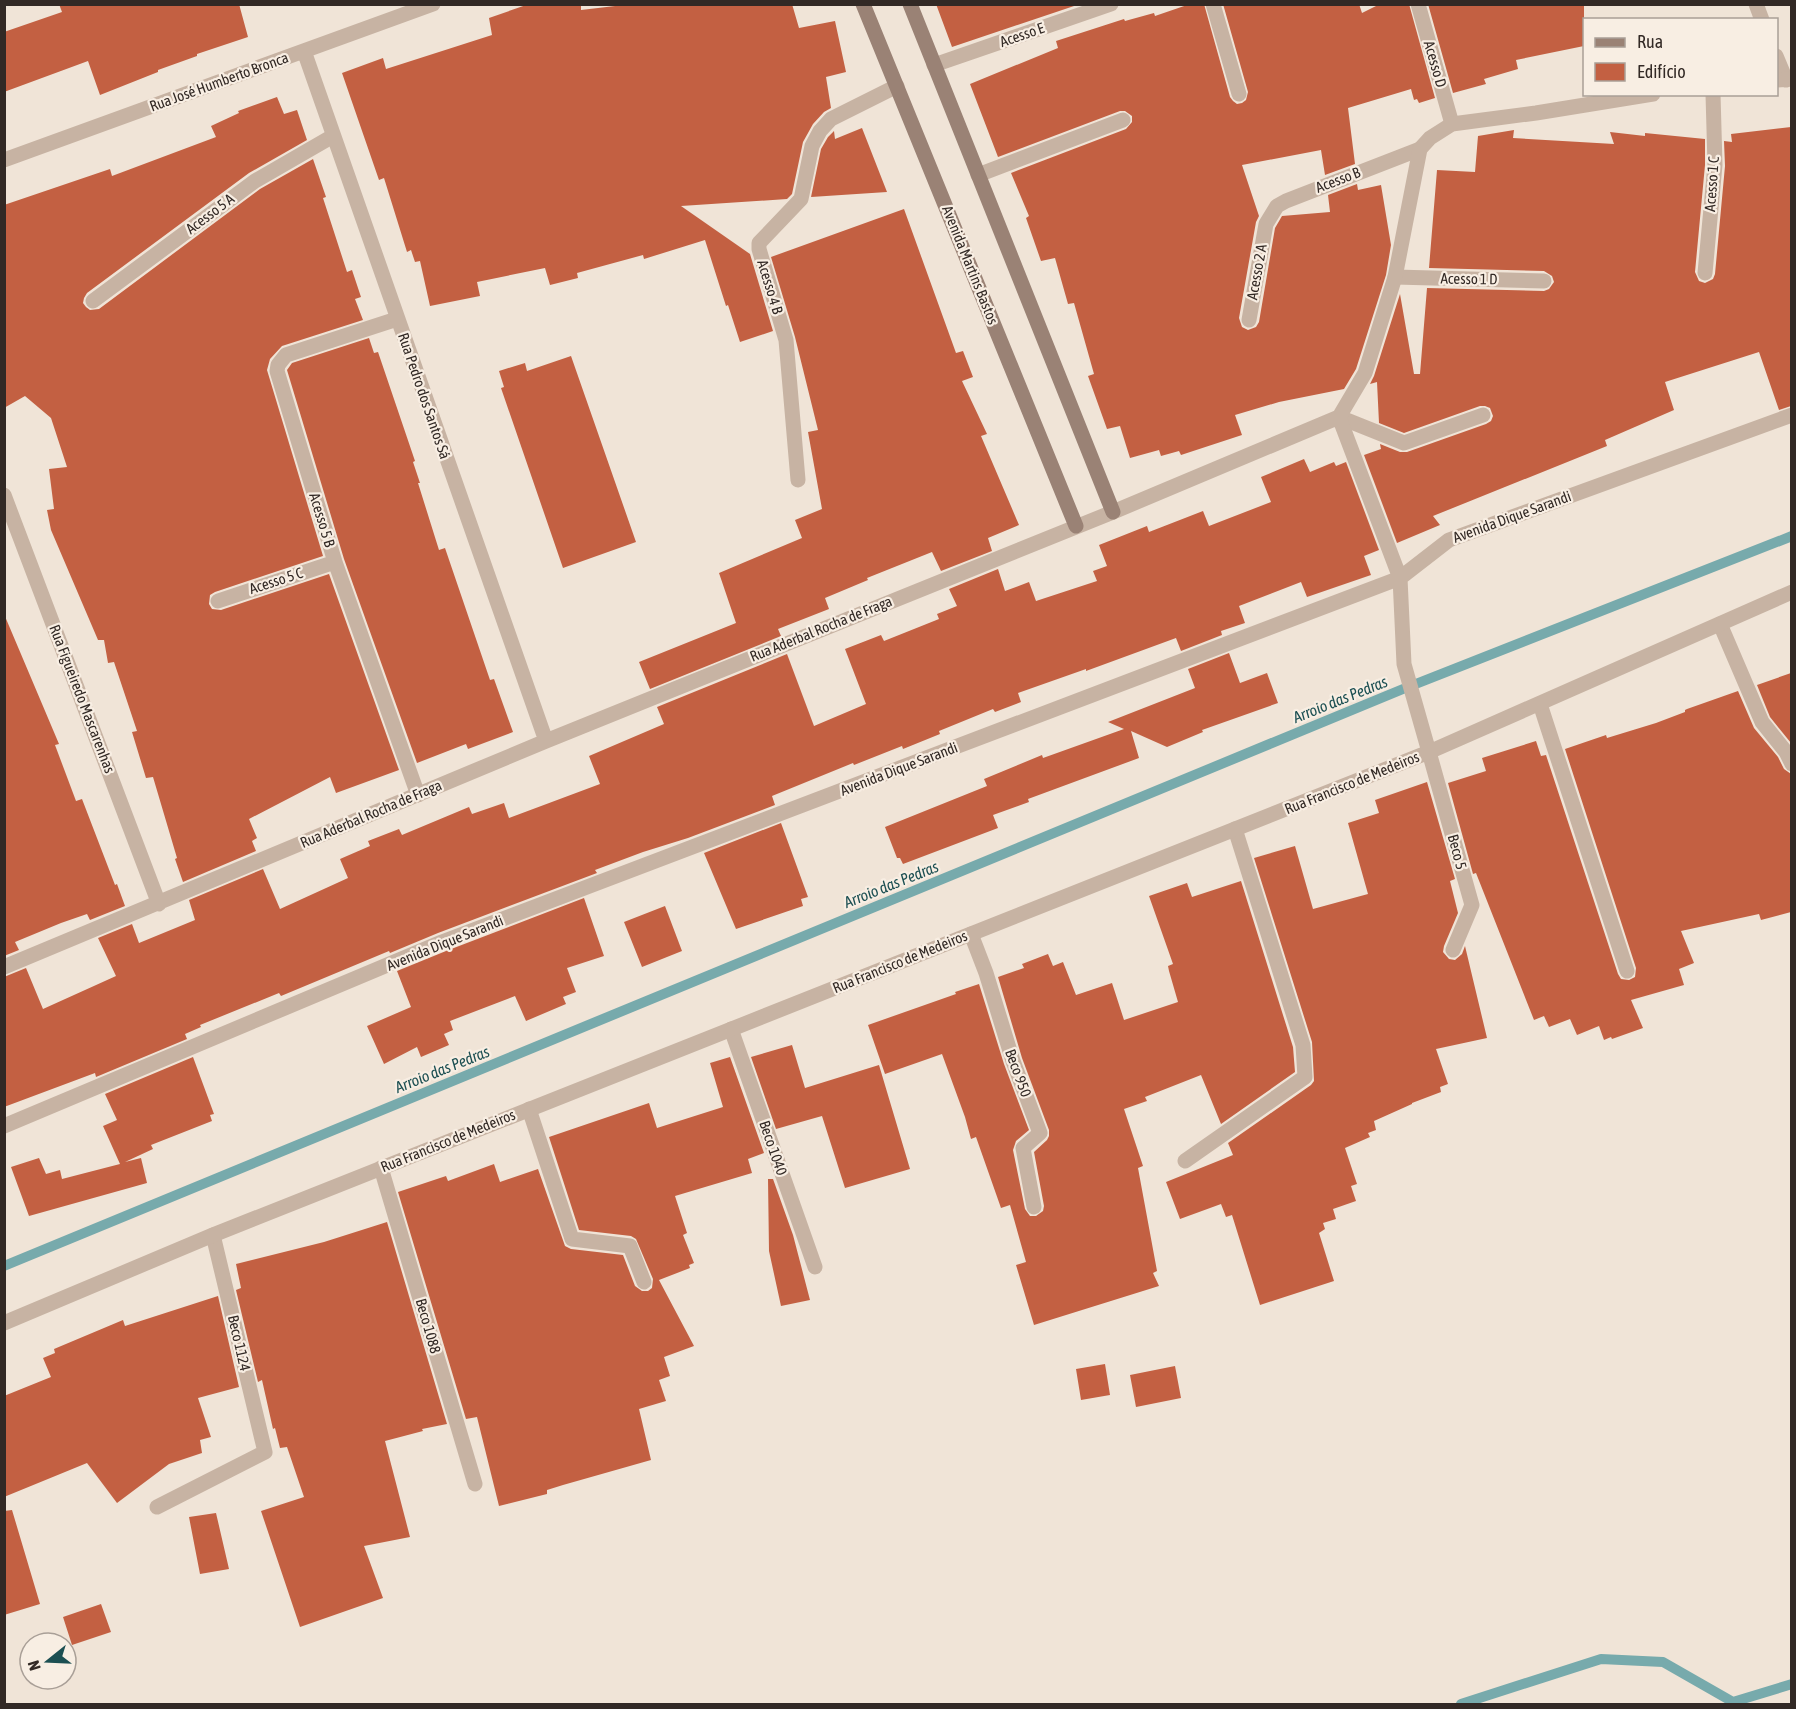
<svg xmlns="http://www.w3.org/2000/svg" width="1796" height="1709" font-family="'Asap Condensed',sans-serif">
<rect width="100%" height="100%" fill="#f0e4d7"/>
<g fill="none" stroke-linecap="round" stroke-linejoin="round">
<!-- stream -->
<path stroke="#77aaac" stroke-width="10" d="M4,1266L1403,689L1792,536
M1461,1704L1601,1659L1663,1662L1733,1702L1792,1684"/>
</g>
<!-- building -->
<path fill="#c36042" d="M59,4H239L248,37L197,54V56L158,70V72L100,95L88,61L4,92V32L62,12Z
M529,4H581V10L632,4H792L799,28L835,21L846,72L826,77L831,108L824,112L813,124L803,142L792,194L787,199L681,206L750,254L773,331L740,342L728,305L726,306L705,240L644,259L643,255L577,273L578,278L550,285L545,268L477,282L480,296L430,306L420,261L415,262L411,250L407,252L384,178L379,180L342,73L383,58L386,69L492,35L489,18Z
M936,4H1080L952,47Z
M1190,4H1204L1230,97L1233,101L1237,104L1242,103L1246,100L1248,92L1223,4H1359L1362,13L1380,4H1409L1435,98L1419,103L1417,99L1414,100L1411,89L1348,108L1355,164L1325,175L1321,150L1242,165L1259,216L1256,222L1239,318L1242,327L1248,330L1256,327L1259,322L1275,228L1282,216L1330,212L1328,195L1357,184L1358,190L1381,185L1391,245L1386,275L1356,369L1344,389L1279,402L1235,415L1242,435L1181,455L1179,451L1161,456L1159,450L1130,458L1120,426L1107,429L1088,376L1094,374L1074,303L1068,304L1055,258L1041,261L1026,218L1029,216L1011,173L1126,129L1132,122V116L1125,111H1120L998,157L970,84L1058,48L1056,41L1124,19L1125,21L1154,13L1155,16Z
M1428,4H1584V46L1516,60L1518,69L1484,79L1486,84L1453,93Z
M277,97L284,114L297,110L307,140L249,173L87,293L84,298L83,303L86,307L90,310L99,309L260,189L313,159L326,197L323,198L347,272L352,270L361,297L355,299L363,320L282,346L270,359L267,370L323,556L215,592L210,595L209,604L212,609L221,610L329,574L399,770L336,793L330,777L249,819L257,838L252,841L256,851L183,882L175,859L177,858L153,777L146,778L132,732L137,731L114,662L108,663L104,640H98L51,530L47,510L54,509L49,469L67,467L51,418L25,396L4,408V205L110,169L112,176L216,137L211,126L239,113L238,111Z
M1791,127V406L1779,410L1759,352L1665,382L1674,410L1605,440L1607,446L1433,516L1440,525L1397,543L1364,455L1381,449L1380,444L1400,452H1407L1486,424L1491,421L1493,416L1490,408L1485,406H1480L1404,433L1379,423L1377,382L1370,384L1374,376L1400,294L1414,374H1420L1427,288L1544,291L1549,289L1554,282L1552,276L1544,271L1429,268L1437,170L1475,172L1478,136L1514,130L1513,138L1614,144L1610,132L1645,136V133L1705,139V165L1695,272L1699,281L1705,283L1713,279L1715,274L1725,166L1724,141L1732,142L1731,134Z
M862,128L887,192L811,197L821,149L828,137L834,131L835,139Z
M904,209L956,353L963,351L973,377L962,381L987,434L981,436L1019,525L988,538L992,551L941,571L932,552L867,578L868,580L825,598L829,609L778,629L781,636L650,689L639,662L736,623L719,573L802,538L795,520L822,509L808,432L818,430L795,337L771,257Z
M369,338L374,353L378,352L415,461L413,462L420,483H418L439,550L445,548L490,680L494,679L513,732L468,749L466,744L417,763L344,559L287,370L292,363Z
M571,356L636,542L563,568L501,388L504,387L499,371L525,363L527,371Z
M1304,459L1310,472L1334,462L1336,466L1346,462L1379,550L1364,556L1371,575L1307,597L1301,582L1239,606L1245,623L1221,631L1222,635L1181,651L1176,638L1086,671V669L1018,693L1021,702L995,712L993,709L939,731L940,734L903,749L902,746L854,765L853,763L772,796L775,805L688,838L643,852L595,870L597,873L438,933L390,953L389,951L281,996L279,993L200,1025L201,1027L185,1034L187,1039L96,1077L95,1073L4,1107V977L26,968L43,1009L116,976L98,938L132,924L139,943L195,920L189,900L263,869L280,909L348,878L340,859L370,846L368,841L399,829L402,835L469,807L472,814L504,803L509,818L600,784L589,756L664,724L657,707L787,654L814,726L866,704L845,649L881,635L884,641L939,619L937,614L957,606L949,589L998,569L1005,591L1029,582L1036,601L1097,581L1093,571L1107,566L1099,545L1147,526L1149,532L1203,511L1209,526L1271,502L1261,477Z
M4,614L59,744L55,745L76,801L82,799L115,885L117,884L125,906L90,920L87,914L61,923L15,942L19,950L4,956Z
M1229,653L1240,683L1267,673L1278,703L1202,730L1203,732L1167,747L1131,731L1139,758L1028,799L1029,802L993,815L998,828L903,864L900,858H897L885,827L987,786L984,779L1042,755L1043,758L1124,729L1108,722L1195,688L1188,669Z
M1791,673V743L1770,717L1757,685Z
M1738,691L1754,728L1778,757L1784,769L1791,774V912L1761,920L1759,914L1681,931L1694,963L1679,969L1684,985L1631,1000L1643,1028L1612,1039L1611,1037L1604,1040L1599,1026L1577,1035L1570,1019L1549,1027L1544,1016L1534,1020L1476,873L1473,874L1448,783L1486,771L1482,758L1536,741L1541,756L1546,755L1618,974L1621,979L1629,980L1635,977L1636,968L1565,749L1606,735L1607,738L1656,723L1685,712V710L1687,709Z
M1427,782L1455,879L1450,881L1458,913L1444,946L1443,952L1449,959L1455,960L1462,954L1465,946L1487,1038L1436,1049L1448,1084L1440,1087L1441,1092L1412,1103V1104L1374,1121L1376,1130L1368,1133L1370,1137L1345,1148L1357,1184L1351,1186L1356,1201L1333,1209L1336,1219L1323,1223L1325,1229L1319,1233L1334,1281L1260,1305L1232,1215L1226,1217L1221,1204L1180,1219L1166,1182L1233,1155L1228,1143L1311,1085L1314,1081L1312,1042L1254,858L1295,846L1313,909L1368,894L1348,823L1379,813L1375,800Z
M781,823L808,897L801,899L803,906L736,929L704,853Z
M1241,881L1293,1047L1295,1072L1221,1124L1201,1075L1145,1097L1147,1101L1124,1109L1143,1166L1138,1168L1157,1271L1153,1273L1159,1286L1034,1325L1016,1265L1026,1262L1010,1205L1001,1208L976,1137L971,1139L965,1117L942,1054L885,1074L868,1025L956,994L955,992L979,984L1004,1064L1029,1130L1016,1141L1013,1150L1025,1209L1030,1216H1036L1043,1211L1044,1206L1034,1152L1047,1140L1049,1136V1130L1022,1058L998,977L1024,968L1022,964L1048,954L1053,966L1063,962L1076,995L1112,983L1124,1020L1178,1002L1169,971L1168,966L1173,964L1149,896L1187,883L1192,897Z
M584,898L604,956L567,968L576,992L563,997L566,1004L526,1021L515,996L450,1021L453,1030L444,1034L449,1045L421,1057L417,1047L384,1064L367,1026L411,1007L397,971L446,951Z
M665,906L682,951L642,967L624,922Z
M792,1045L805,1088L879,1065L910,1169L845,1188L822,1116L776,1129L751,1057Z
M193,1057L214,1114L210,1115L212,1121L151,1145L153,1149L125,1162L141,1158L147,1183L29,1216L11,1167L39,1158L46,1174L60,1170L62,1179L120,1164L103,1126L117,1120L105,1094Z
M730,1057L764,1153L748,1159L752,1173L675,1196L687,1233L683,1235L694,1263L689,1265L690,1268L659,1280L694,1346L664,1357L670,1376L659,1380L666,1401L639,1409L651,1460L563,1485L547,1490V1494L499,1506L477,1417L466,1419L398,1192L446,1176L448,1181L494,1164L500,1182L538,1169L565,1246L571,1249L623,1255L635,1286L642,1291H648L652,1288L653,1279L636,1239L631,1236L579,1230L549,1137L649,1103L657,1128L723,1107L710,1063Z
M768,1179H773L793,1235L810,1300L781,1306L769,1251Z
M387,1222L447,1424L422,1429L423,1431L385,1441L410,1537L364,1546L383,1598L300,1627L261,1511L304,1497L287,1447L280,1448L275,1428L273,1429L262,1380L258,1382L236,1290L241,1288L236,1264L324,1242Z
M218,1296L239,1387L198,1398L211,1437L200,1440L202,1453L169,1464L117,1503L87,1463L4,1497V1396L51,1377L43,1358L55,1353L54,1349L123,1320L125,1326Z
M1105,1364L1110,1395L1081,1400L1076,1369Z
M1175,1366L1181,1398L1136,1407L1130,1375Z
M12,1510L40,1604L4,1615V1511Z
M216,1513L229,1569L200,1574L189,1517Z
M101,1604L111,1632L72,1645L63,1617Z"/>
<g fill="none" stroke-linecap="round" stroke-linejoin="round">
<!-- lane -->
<path stroke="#c7b3a3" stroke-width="15" d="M1213,4L1239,94
M1418,4L1452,124
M1756,4L1762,20
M1776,56L1786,80
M934,65L1111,4
M978,175L1123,120
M1705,273L1715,165L1713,94
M1395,277L1544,281
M93,301L255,181L333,136
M397,319L286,355L278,365L277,371L335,562L418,795
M1249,320L1266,224L1277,206L1286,201L1420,149
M1339,417L1404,443L1483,415
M798,480L786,340L759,249V243L801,199L812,146L820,131L831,119L897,86
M218,601L335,562
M1720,624L1762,722L1786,752L1792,764
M1540,704L1627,971
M1429,752L1472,905L1453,950
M971,934L986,973L1013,1061L1040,1133L1023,1148L1034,1207
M731,1029L815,1267
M529,1109L572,1239L630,1246L644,1282
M1185,1161L1305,1077L1303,1045L1235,829
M381,1168L475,1484
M157,1507L265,1452L213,1235"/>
<!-- street -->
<path stroke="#c7b3a3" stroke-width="15" d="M304,51L546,741
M1776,80L1792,79
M4,160L433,4
M1339,417L1400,578L1404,664L1429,752
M4,495L159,904
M4,967L546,741L1113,512L1339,417L1365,373L1395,277L1420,149L1430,138L1452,124L1536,113L1653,94
M4,1126L442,942L1400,578L1449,540L1792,415
M4,1323L213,1235L1429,752L1792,592"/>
<!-- secondary -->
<path stroke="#9a8275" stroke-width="15" d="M863,4L1076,526
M910,4L1113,512"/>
</g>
<g text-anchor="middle" stroke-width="4.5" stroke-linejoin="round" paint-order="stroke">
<!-- street labels -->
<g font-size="15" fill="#322925" stroke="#f8eee3">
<text transform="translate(1022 35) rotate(-19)" y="5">Acesso E</text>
<text transform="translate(1435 64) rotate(74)" y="5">Acesso D</text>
<text transform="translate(219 82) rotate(-20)" y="5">Rua José Humberto Bronca</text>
<text transform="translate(1338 180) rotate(-21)" y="5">Acesso B</text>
<text transform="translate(1712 184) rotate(-86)" y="5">Acesso 1 C</text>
<text transform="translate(210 214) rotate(-37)" y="5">Acesso 5 A</text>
<text transform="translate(970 265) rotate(68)" y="5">Avenida Martins Bastos</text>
<text transform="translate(1257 272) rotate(-80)" y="5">Acesso 2 A</text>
<text transform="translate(1469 279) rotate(1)" y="5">Acesso 1 D</text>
<text transform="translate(770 287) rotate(73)" y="5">Acesso 4 B</text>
<text transform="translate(424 396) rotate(71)" y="5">Rua Pedro dos Santos Sá</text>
<text transform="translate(1512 517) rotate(-20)" y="5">Avenida Dique Sarandi</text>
<text transform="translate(322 520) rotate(73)" y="5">Acesso 5 B</text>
<text transform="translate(276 581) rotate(-18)" y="5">Acesso 5 C</text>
<text transform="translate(821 629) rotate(-22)" y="5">Rua Aderbal Rocha de Fraga</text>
<text transform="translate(82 699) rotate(69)" y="5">Rua Figueiredo Mascarenhas</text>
<text transform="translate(899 769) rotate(-21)" y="5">Avenida Dique Sarandi</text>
<text transform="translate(1352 783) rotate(-22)" y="5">Rua Francisco de Medeiros</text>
<text transform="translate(371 814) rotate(-23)" y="5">Rua Aderbal Rocha de Fraga</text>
<text transform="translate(1457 852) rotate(75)" y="5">Beco 5</text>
<text transform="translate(445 943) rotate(-22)" y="5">Avenida Dique Sarandi</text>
<text transform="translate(900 962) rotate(-22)" y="5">Rua Francisco de Medeiros</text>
<text transform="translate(1018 1073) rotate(70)" y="5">Beco 950</text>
<text transform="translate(448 1141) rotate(-22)" y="5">Rua Francisco de Medeiros</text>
<text transform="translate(773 1148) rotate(71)" y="5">Beco 1040</text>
<text transform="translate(428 1326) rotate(74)" y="5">Beco 1088</text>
<text transform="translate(239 1343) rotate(77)" y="5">Beco 1124</text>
</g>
<!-- water labels -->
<g font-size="16" font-style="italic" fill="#1c4f52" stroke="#f8eee3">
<text transform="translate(1340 699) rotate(-22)" y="6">Arroio das Pedras</text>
<text transform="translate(891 884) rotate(-22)" y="6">Arroio das Pedras</text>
<text transform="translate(442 1069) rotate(-22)" y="6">Arroio das Pedras</text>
</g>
</g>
<!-- border -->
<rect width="1796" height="1709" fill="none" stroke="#322925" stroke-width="12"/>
<!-- legend -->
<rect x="1583" y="18" width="195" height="78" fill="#f8eee3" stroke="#a99f97" stroke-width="1.5"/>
<rect x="1595" y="38" width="30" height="9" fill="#9a8275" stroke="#a99f97" stroke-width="1.5"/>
<text x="1637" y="48" font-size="18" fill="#322925">Rua</text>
<rect x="1595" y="63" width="30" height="18" fill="#c36042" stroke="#a99f97" stroke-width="1.5"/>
<text x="1637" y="78" font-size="18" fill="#322925">Edifício</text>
<!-- north arrow -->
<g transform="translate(48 1661) rotate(252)"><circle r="28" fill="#f8eee3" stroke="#a99f97" stroke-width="1.5"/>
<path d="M0-4.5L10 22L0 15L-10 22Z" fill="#1c4f52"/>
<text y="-9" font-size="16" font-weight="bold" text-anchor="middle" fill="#322925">N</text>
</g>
</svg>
